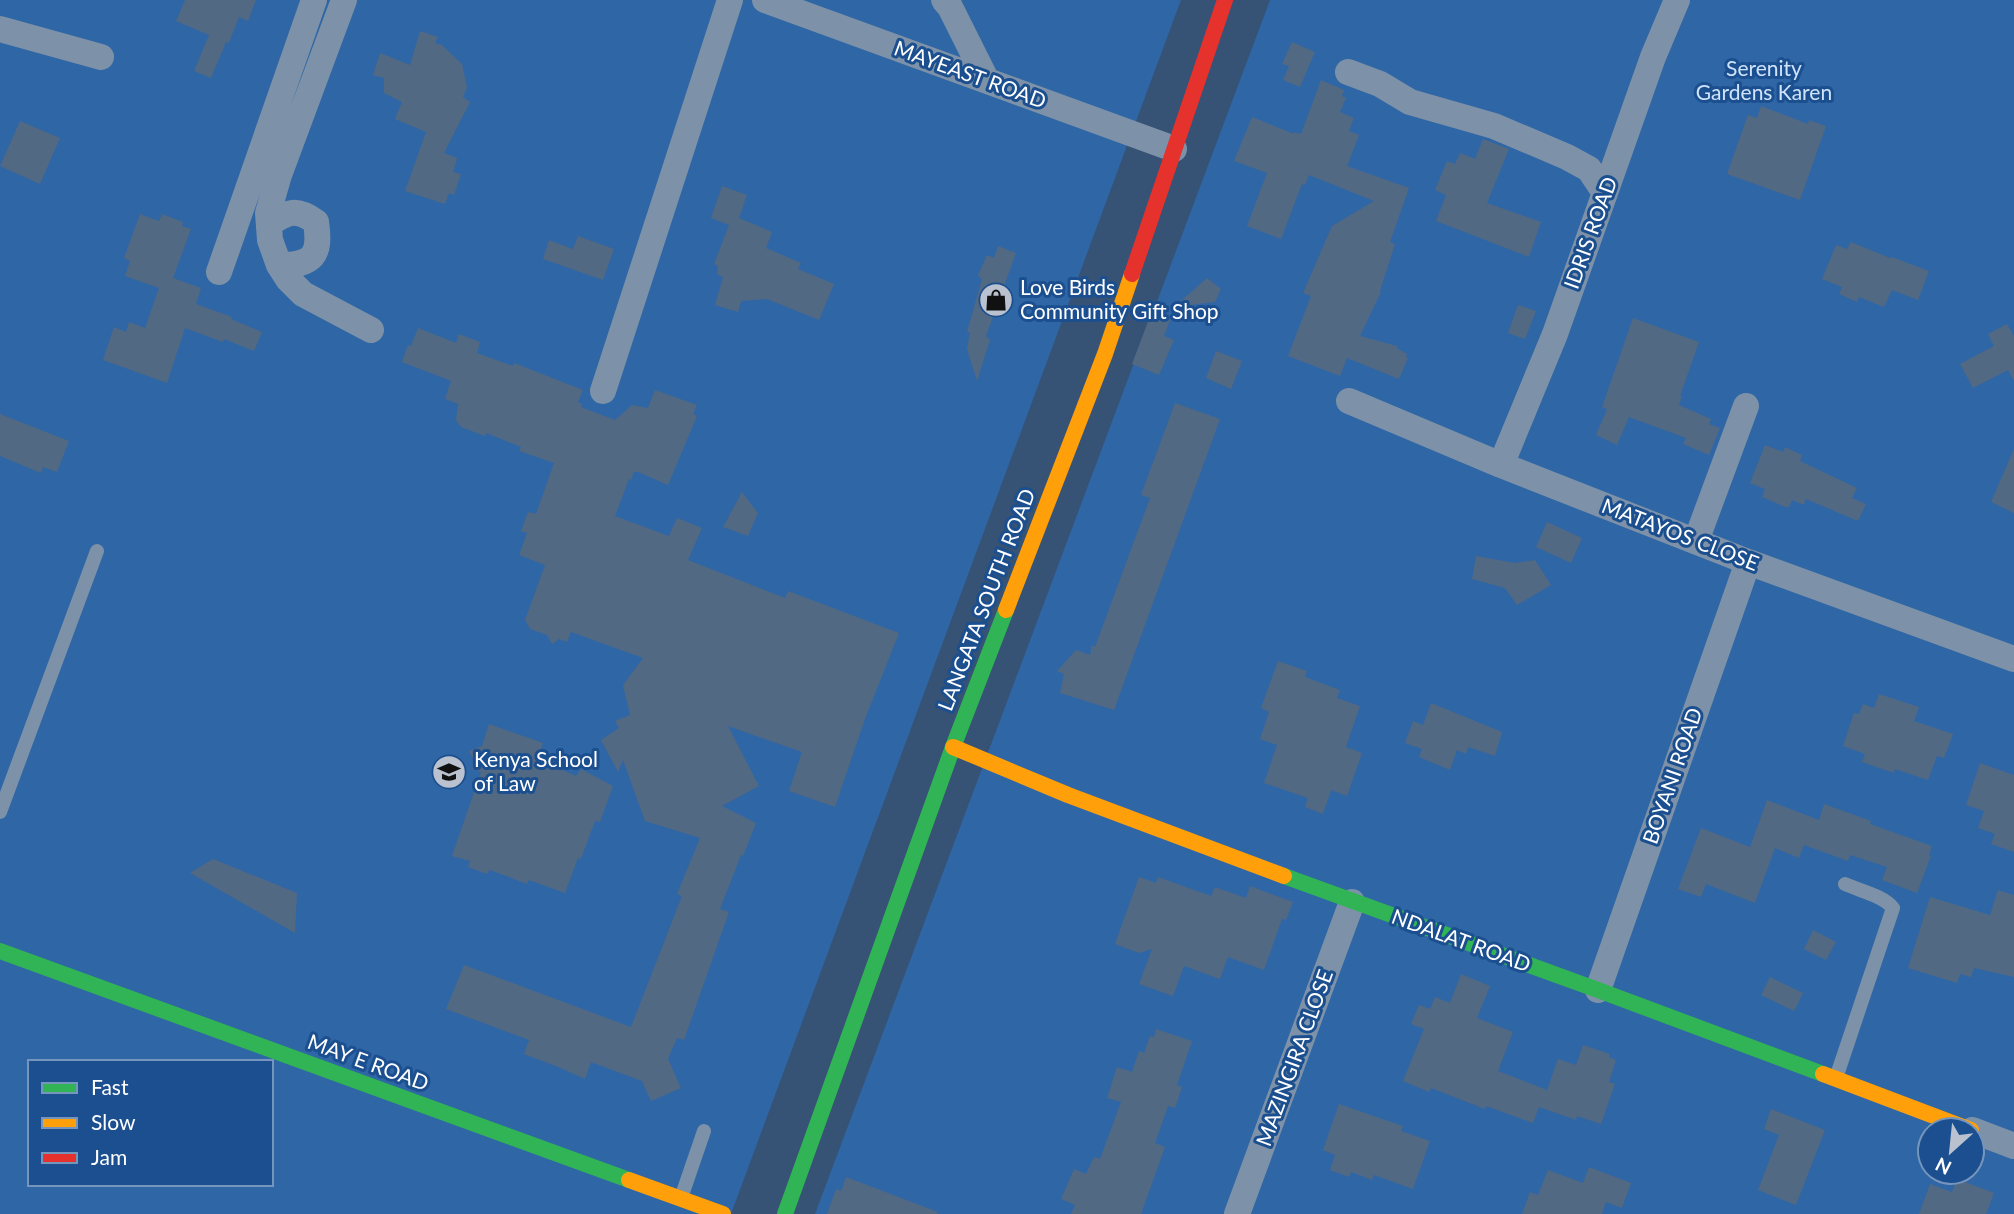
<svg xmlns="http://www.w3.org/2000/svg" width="2014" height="1214" font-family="Lato,sans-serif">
<rect width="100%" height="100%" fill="#365274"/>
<!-- green -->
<path fill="#2f66a5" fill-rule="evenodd" d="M0,0H1181L731,1214H0ZM30,1062H271V1184H30Z
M1270,0H2014V1214H815ZM1930,1130H1972V1172H1930Z"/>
<!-- building -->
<path fill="#526984" d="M185,0H256L248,21L239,17L229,43L226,42L211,78L194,71L209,35L176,21Z
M420,31L438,37L435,43L442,45L462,64L467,87L463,97L470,102L444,153L457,158L453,172L461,174L454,195L449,193L445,204L405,191L426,132L395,119L402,102L384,93V78L373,75L380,53L410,65Z
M1292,42L1315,52L1300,87L1283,80L1289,66L1282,64Z
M1321,80L1344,90L1342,96L1346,98L1340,112L1354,118L1349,131L1359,135L1347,166L1409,188L1390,242L1395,244L1380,291L1381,292L1360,336L1397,346L1398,349L1407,354L1406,357L1408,358L1399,379L1347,358L1340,376L1288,356L1311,296L1303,293L1332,226L1374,201L1309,175L1305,185L1302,184L1281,239L1247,226L1267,173L1234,161L1252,117L1294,134V132L1301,134Z
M1761,106L1808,124L1809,120L1826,126L1800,200L1727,174L1748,115L1757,118Z
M20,121L60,138L40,184L0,166Z
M1483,139L1509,149L1487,203L1541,222L1529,257L1436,221L1446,195L1435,190L1447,161L1455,164L1460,153L1475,159Z
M722,186L747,195L739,218L772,232L766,248L801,263L798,269L834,284L819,320L767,299L741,301L738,312L715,305L723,277L717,274L718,266L714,264L729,225L711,218Z
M140,214L159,221L162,214L183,222L182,226L191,229L173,278L201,288L196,304L232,317L231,319L262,332L254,351L224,339L223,342L185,328L167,383L103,360L114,327L126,332L129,322L145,328L159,288L125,276L130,261L124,258Z
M578,236L614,249L603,280L543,259L549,240L573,249Z
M1851,242L1890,258L1892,257L1929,271L1918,300L1892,290L1884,307L1859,297L1857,302L1839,294L1842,287L1822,279L1836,245L1847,249Z
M998,246L1016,253L986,336L990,340L977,381L967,349L970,333L967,332L982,279L978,275L987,255L994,258Z
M1207,278L1221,289L1215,302L1174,307Z
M1518,305L1536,311L1525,339L1508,333Z
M1152,311L1171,318L1164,336L1174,340L1159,375L1132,364Z
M1633,318L1699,342L1680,396H1682L1679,405L1711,419L1709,424L1720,428L1709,455L1683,444L1686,438L1629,417L1617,445L1596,435L1607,409L1602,407Z
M2007,324L2014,336V381L2008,370L1973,388L1960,364L1994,346L1988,334Z
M418,328L456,343L459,334L480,342L477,353L513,366L514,363L583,390L578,402L582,404L581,407L615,420L632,405L648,408L655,390L697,405L693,414L697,416L668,485L638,472H634L631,480L629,479L615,516L669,536L677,518L702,528L688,560L785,598L788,591L899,633L865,719L835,807L789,791L802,752L728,726L759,786L722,806L756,823L743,856L741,855L720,909L729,912L684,1040L677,1038L668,1059L681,1088L651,1101L642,1081L591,1062L585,1079L556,1066L524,1054L529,1040L446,1009L464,965L631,1027L682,896L677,894L700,838L645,821L623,760L618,772L601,740L619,728L615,721L630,715L623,685L643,658L571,632L567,642L559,639L552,644L547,635L530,629L525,620L545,565L519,555L527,533L521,531L528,512L536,514L554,463L519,451L521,447L486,433L485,436L461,427L456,420L458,404L445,399L451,381L402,362L408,345L411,346Z
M1216,351L1242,361L1231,389L1206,378Z
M1175,403L1220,419L1114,710L1060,693L1064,674L1057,671L1076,650L1090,655L1092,645L1095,647L1150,498L1141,495Z
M0,414L69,441L57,472L43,467L41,473L0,456Z
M1765,445L1783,452L1785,447L1802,455L1800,461L1857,488L1852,498L1866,504L1858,521L1806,499L1804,505L1792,500L1789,507H1785L1762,497L1765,489L1750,483Z
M2014,449V513L1991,502Z
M742,492L758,513L748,536L723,527Z
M1547,522L1582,538L1571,563L1536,547Z
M1476,556L1515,563L1535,560L1551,585L1517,605L1505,588L1472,579Z
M1278,661L1307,671L1305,677L1340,690L1337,698L1360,706L1346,747L1362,753L1347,796L1331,790L1323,814L1305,807L1308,798L1264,783L1277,745L1260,739L1269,712L1261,708Z
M1879,694L1919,707L1914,721L1953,734L1944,758L1937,756L1928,780L1895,769L1894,773L1862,762L1865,754L1843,746L1854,713L1859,714L1863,704L1874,708Z
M1431,703L1502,732L1495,756L1468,747L1466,754L1457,750L1450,770L1419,757L1422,749L1405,743L1413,721L1423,725Z
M489,724L543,743L537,759L576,776L581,769L613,786L600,822L595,821L581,859L578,858L565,893L529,880L527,884L490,870L487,874L468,867L470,861L452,856L481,772L472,769L474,761L469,751L482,746Z
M1980,763L2014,775V852L1991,844L1995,834L1978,828L1984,811L1966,805Z
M1767,800L1819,820L1824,804L1871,821L1870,824L1932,846L1929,855L1931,856L1917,893L1882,880L1887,867L1850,855L1848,861L1804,845L1799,858L1775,848L1755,903L1706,884L1701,897L1678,889L1701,828L1750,847Z
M213,859L297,893L295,933L190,873Z
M1139,877L1156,883L1158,877L1211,896L1215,887L1246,898L1250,886L1293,902L1286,920L1282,919L1264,970L1228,957L1220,979L1184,966L1173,996L1139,984L1152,949L1139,953L1115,944Z
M1998,890L2014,895V977L1974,968L1971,977L1960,974L1957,983L1908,968L1930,897L1990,915Z
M1813,930L1836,942L1826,960L1804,949Z
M1461,974L1490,986L1477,1018L1513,1032L1498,1071L1547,1090L1558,1059L1576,1065L1583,1045L1610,1054L1609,1057L1616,1060L1609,1082L1615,1084L1601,1124L1577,1116L1576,1120L1539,1107L1533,1123L1486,1106L1485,1109L1431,1088L1429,1092L1403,1081L1424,1029L1411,1024L1419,1005L1430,1009L1435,997L1450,1003Z
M1770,977L1803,993L1794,1011L1761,995Z
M1156,1029L1192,1041L1177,1085L1182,1087L1175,1108L1168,1106L1155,1143L1165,1147L1141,1214H1071L1075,1205L1061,1199L1074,1169L1086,1174L1094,1157L1100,1159L1121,1102L1107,1098L1117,1067L1132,1072L1139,1051L1144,1053L1150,1036L1154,1037Z
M1339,1104L1403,1126L1401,1131L1430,1141L1413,1189L1374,1175L1372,1180L1351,1172L1349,1177L1330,1170L1335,1155L1323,1150Z
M1771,1109L1825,1130L1796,1205L1758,1190L1779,1135L1764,1129Z
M1589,1167L1631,1183L1622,1208L1606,1202L1602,1214H1522L1530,1192L1538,1195L1548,1170L1583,1183Z
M846,1177L938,1212L937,1214H827L836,1189L841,1191Z
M1957,1179L1994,1193L1986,1214H1919L1930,1184L1952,1192Z"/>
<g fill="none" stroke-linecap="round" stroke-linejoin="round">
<!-- lane -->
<path stroke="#7d92a8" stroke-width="14" d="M0,812L97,551
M1836,1078L1893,908C1882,895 1860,891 1845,884
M681,1198L704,1131"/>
<!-- street -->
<path stroke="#7d92a8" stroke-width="26" d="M344,0L279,175L268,213L270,240L279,265L288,279L303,294L371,330
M765,0L1174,149
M944,0L950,7L987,81
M0,29L101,57
M1348,72L1380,84L1410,102L1494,126L1567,157L1589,169L1605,193
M269,224C288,211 297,208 316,222C321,256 313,265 279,265
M219,272L314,0
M603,391L730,0
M1349,401L1501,465L1748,562L2014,659
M1501,465L1555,334L1653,57L1677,0
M1696,541L1746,406
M1598,990L1748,562
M1972,1130L2014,1146
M1237,1214L1352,902"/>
<!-- fast -->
<path stroke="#30b455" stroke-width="16" d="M1284,876L1598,990L1823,1074
M0,951L629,1180
M785,1214L953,747L1006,610"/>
<!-- slow -->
<path stroke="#ff9f0a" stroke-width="16" d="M1006,610L1105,354L1132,274
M953,747L1068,795L1284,876
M1823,1074L1971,1130
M629,1180L723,1214"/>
<!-- jam -->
<path stroke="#e5322d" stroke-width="16" d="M1132,274L1225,0"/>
</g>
<!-- icons -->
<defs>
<g id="shop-disc" transform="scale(1.75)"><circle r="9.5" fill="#b9c2ce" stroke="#1b4f8f"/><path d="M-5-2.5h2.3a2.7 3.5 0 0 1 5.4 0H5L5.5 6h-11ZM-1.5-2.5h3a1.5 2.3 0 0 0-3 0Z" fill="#111"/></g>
<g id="university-disc" transform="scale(1.75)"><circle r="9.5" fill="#b9c2ce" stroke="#1b4f8f"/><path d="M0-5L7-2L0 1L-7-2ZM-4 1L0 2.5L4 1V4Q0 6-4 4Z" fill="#111"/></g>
</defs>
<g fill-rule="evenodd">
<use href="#shop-disc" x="996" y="300"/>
<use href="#university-disc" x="449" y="772"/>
</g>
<g text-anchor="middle" stroke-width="6" stroke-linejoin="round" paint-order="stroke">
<!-- park labels -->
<g font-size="21" fill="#cfe3fa" stroke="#1b4f8f">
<text x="1764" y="76">Serenity<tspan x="1764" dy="24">Gardens Karen</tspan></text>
</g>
<!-- street labels -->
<g font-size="21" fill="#fff" stroke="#1b4f8f">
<text transform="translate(970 75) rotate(20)" y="7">MAYEAST ROAD</text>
<text transform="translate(1591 233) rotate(-70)" y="7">IDRIS ROAD</text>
<text transform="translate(1680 535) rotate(21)" y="7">MATAYOS CLOSE</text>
<text transform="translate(987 600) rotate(-69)" y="7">LANGATA SOUTH ROAD</text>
<text transform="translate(1673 776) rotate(-71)" y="7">BOYANI ROAD</text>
<text transform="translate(1461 941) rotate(20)" y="7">NDALAT ROAD</text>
<text transform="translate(1295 1058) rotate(-70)" y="7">MAZINGIRA CLOSE</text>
<text transform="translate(368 1063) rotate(20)" y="7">MAY E ROAD</text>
</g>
<!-- poi labels -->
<g font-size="21" fill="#fff" stroke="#1b4f8f" text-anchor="start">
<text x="1020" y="295">Love Birds<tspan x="1020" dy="24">Community Gift Shop</tspan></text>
<text x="474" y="767">Kenya School<tspan x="474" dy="24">of Law</tspan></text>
</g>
</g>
<!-- legend -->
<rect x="28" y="1060" width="245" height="126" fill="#1b4f8f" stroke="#7695bc" stroke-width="2"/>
<rect x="42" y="1083" width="35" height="10" fill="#30b455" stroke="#7695bc" stroke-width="2"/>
<text x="91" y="1095" font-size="21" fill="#ffffff">Fast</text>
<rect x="42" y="1118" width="35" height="10" fill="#ff9f0a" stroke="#7695bc" stroke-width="2"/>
<text x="91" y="1130" font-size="21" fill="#ffffff">Slow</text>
<rect x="42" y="1153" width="35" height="10" fill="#e5322d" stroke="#7695bc" stroke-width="2"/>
<text x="91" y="1165" font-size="21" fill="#ffffff">Jam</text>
<!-- north arrow -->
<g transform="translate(1951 1151) rotate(207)"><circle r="33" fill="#1b4f8f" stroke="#7695bc" stroke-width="2"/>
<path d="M0-5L12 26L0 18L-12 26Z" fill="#b9c2ce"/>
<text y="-10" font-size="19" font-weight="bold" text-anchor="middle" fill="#ffffff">N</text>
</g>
</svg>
